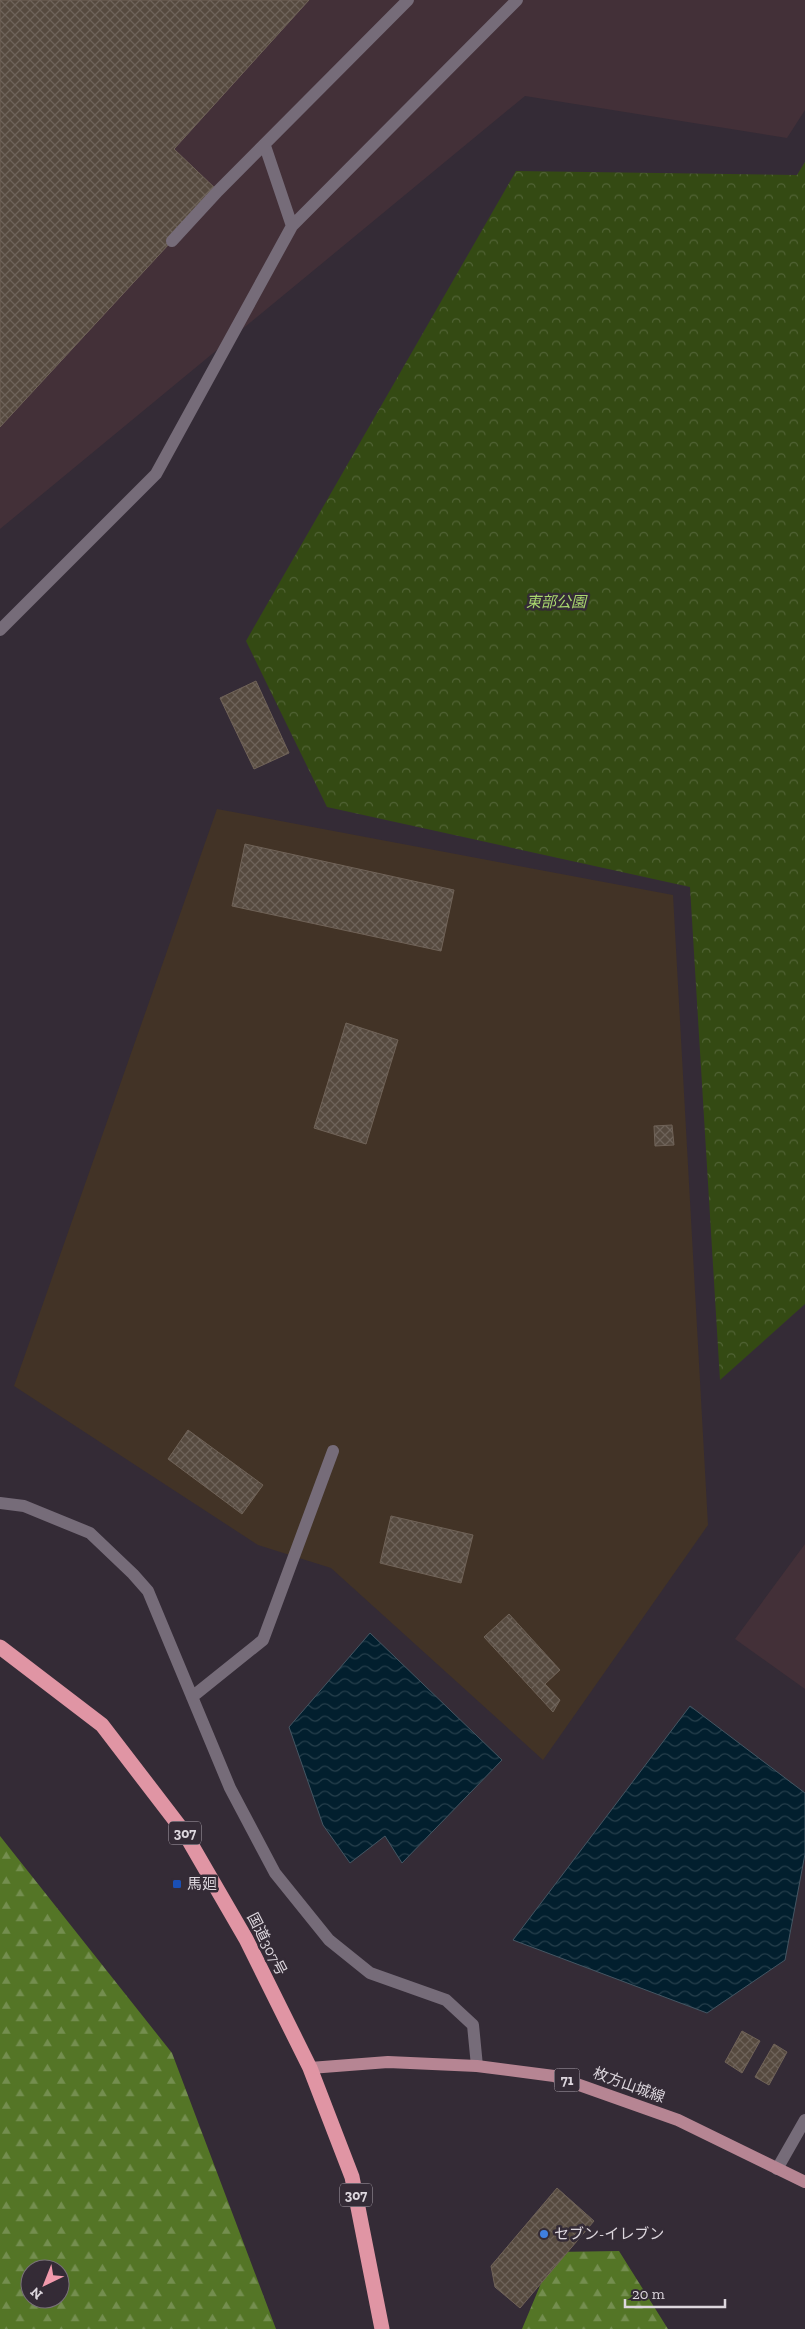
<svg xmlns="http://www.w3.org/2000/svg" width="805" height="2329" font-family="'Zilla Slab','Noto Sans JP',serif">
<defs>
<pattern id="forest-firs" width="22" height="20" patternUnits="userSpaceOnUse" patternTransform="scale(1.25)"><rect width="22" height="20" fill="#547526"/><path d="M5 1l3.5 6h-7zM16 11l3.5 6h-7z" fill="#748e4f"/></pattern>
<pattern id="park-crowns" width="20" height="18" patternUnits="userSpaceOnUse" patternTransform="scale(1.25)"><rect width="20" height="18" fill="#344a13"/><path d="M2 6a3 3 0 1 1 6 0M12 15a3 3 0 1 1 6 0" fill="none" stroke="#516335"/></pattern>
<pattern id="water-waves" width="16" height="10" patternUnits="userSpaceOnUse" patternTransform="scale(1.25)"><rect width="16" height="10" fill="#021f2e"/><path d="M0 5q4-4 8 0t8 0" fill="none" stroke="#263f4c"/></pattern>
<pattern id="building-cross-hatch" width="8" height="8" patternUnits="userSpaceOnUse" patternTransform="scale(1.25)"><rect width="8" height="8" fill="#564a3f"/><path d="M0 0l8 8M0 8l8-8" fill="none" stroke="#6e635a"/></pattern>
</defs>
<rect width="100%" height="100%" fill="#342b36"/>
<!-- commercial -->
<path fill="#423326" d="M217,809L673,895L708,1525L543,1760L331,1568L258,1545L14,1386Z"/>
<!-- industrial -->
<path fill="#433038" d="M0,0H805V110L787,138L525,96L0,529Z
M805,1544V1689L735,1639Z"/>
<!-- forest -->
<path fill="url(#forest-firs)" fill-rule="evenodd" d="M0,1836L172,2053L276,2329H0ZM30,2269H60V2299H30Z
M619,2251L668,2329H522L554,2252Z"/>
<!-- park -->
<path fill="url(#park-crowns)" d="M805,162V1304L720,1380L690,887L327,807L246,641L516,171L797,175Z"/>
<!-- water -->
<path fill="url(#water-waves)" stroke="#445663" d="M370,1633L502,1760L402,1863L385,1836L350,1863L323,1825L289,1727Z
M690,1706L805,1793V1854L785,1960L707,2013L513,1940Z"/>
<!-- building -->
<path fill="url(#building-cross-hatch)" stroke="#706358" d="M0,0H309L174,149L218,191L0,427Z
M256,681L289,753L254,769L220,698Z
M245,844L454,890L441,951L232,906Z
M346,1023L398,1040L366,1144L314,1128Z
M672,1125L674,1145L655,1146L654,1126Z
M188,1430L263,1485L242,1514L168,1459Z
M391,1516L473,1535L461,1583L380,1563Z
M509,1614L560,1670L545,1684L560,1700L553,1712L484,1637Z
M742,2031L760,2041L742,2073L725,2062Z
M774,2044L787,2052L769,2085L755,2077Z
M557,2188L594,2221L520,2308L495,2287L491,2266Z"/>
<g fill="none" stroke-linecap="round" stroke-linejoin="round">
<!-- minor -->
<path stroke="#766c79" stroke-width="12" d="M265,146L292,226
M172,241L218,191L408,0
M0,630L156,474L292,226L517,0
M0,1503L24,1506L90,1533L133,1574L148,1591L230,1788L275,1873L329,1940L370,1973L446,2000L473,2025L477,2066
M192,1697L263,1640L333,1451
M777,2169L805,2120"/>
<!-- major -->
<path stroke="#b68593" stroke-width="12" d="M310,2068L388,2062L477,2066L554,2076L678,2120L805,2182"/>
<!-- highway -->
<path stroke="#e095a4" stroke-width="15" d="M0,1647L102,1725L184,1832L246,1939L310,2068L352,2177L382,2329"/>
</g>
<!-- markers -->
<rect fill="#1a4fb4" stroke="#342b36" stroke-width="2" x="172" y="1879" width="10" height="10" rx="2.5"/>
<circle fill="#3f7fe0" stroke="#342b36" stroke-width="2" cx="544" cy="2234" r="5"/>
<g text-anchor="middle" stroke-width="5" stroke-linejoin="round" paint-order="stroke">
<!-- shield labels -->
<g fill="#342b36" stroke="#aaa3ac" stroke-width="1">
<rect x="169" y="1821.5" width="32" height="23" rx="4"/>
<rect x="554.5" y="2068.5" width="25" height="23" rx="4"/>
<rect x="340" y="2183.5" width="32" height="23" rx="4"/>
</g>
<g font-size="14" font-weight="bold" fill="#ddd7de">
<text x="185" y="1838">307</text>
<text x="567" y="2085">71</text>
<text x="356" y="2200">307</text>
</g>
<!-- park labels -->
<g font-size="15" font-style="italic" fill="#a9d86f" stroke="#342b36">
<text x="556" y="607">東部公園</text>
</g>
<!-- poi labels -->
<g font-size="15" fill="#ddd7de" stroke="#342b36" text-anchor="start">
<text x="187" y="1889">馬廻</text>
<text x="554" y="2239">セブン-イレブン</text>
</g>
<!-- street labels -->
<g font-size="15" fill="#ddd7de" stroke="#342b36">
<text transform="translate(267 1944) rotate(63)" y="5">国道307号</text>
<text transform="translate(629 2085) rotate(20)" y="5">枚方山城線</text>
</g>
</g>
<!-- north arrow -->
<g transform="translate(45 2284) rotate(223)"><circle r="24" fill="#342b36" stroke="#787079"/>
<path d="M0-4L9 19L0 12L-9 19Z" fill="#f29aad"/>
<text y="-8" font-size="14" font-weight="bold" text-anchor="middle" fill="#ddd7de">N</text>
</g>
<!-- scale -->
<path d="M625 2299v8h100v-8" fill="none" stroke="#ddd7de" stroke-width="2.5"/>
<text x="632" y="2299" font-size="15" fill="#ddd7de" stroke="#342b36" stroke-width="4" paint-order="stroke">20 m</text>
</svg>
